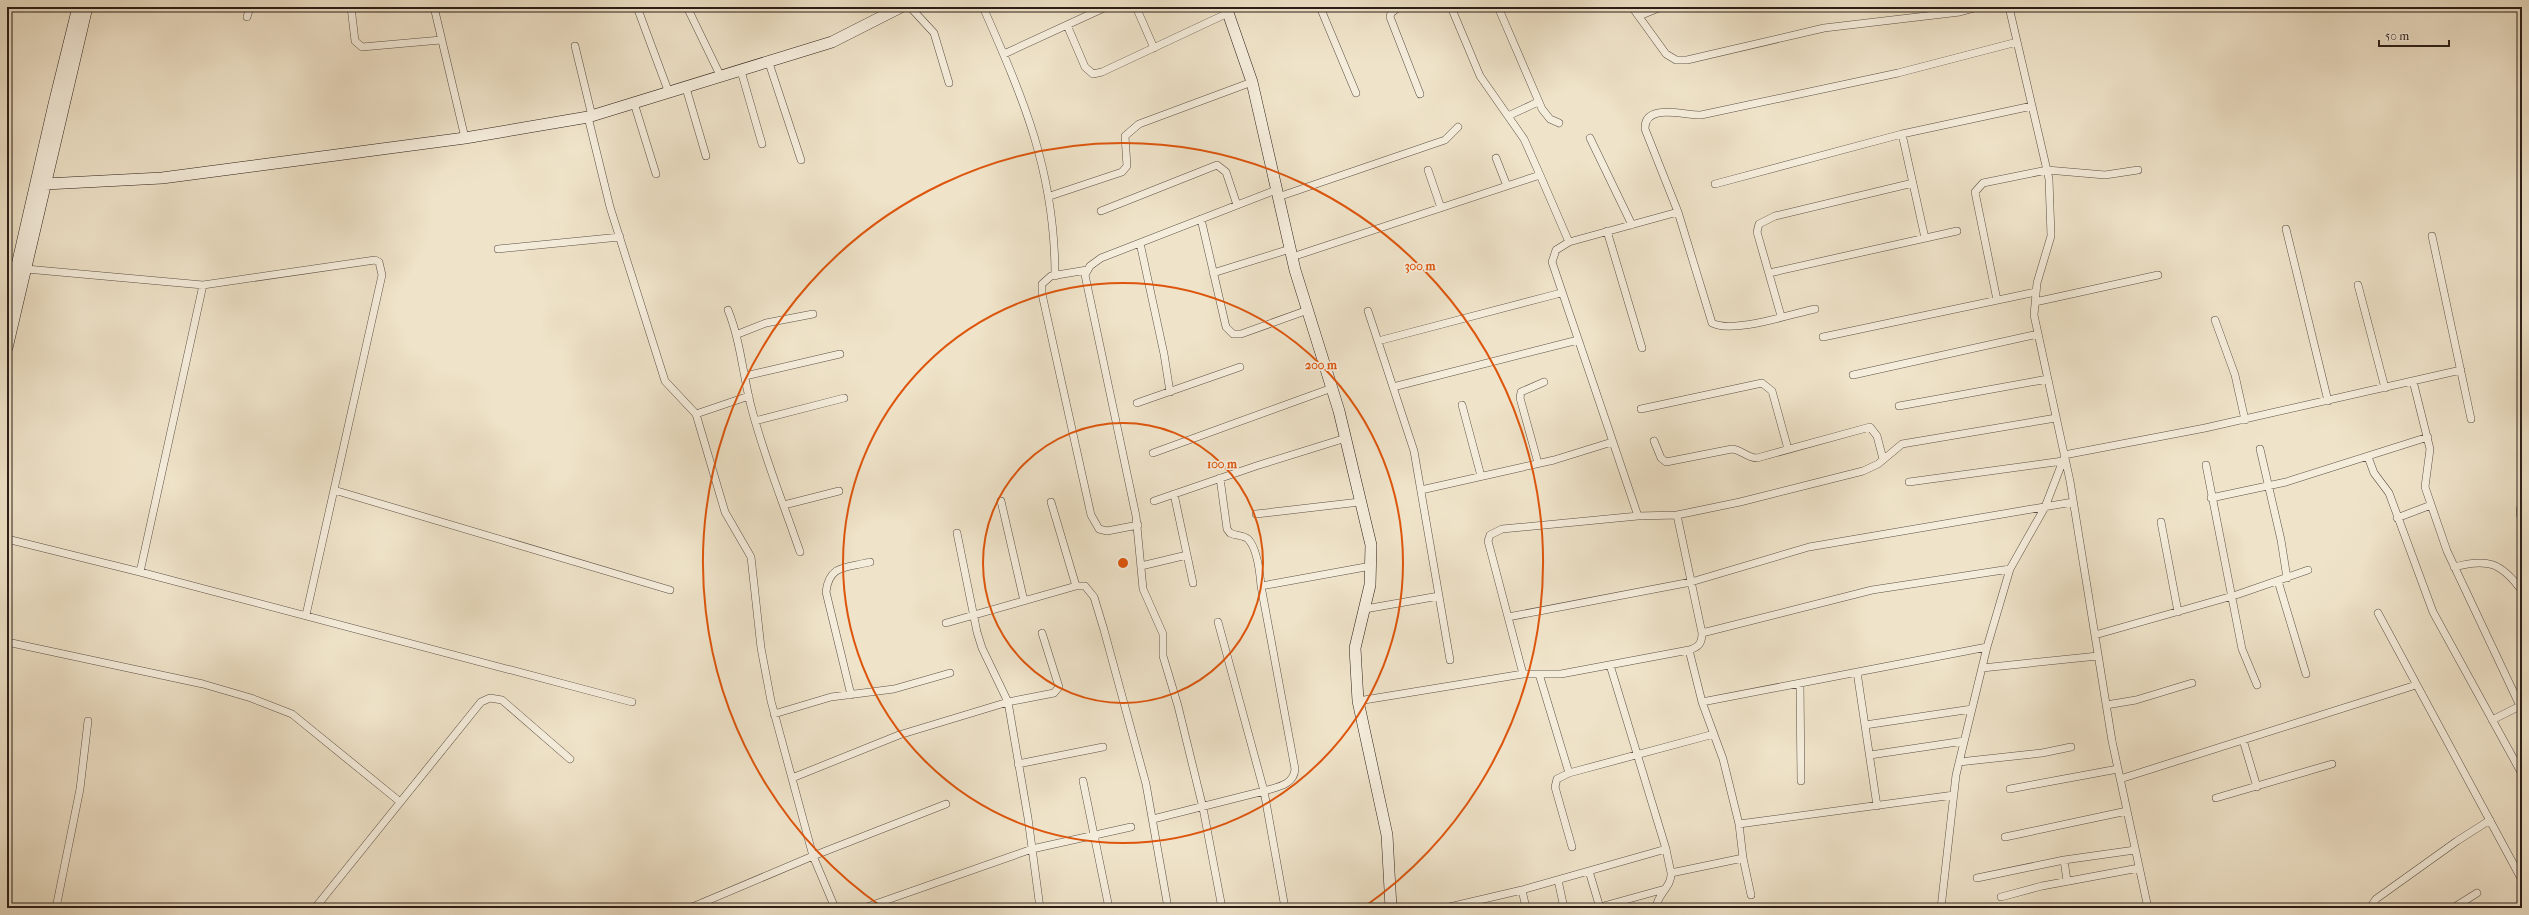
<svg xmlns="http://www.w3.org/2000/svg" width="2529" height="915" font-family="'IM FELL French Canon',serif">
<rect width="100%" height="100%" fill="#efe3c9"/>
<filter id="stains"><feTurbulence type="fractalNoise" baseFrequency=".005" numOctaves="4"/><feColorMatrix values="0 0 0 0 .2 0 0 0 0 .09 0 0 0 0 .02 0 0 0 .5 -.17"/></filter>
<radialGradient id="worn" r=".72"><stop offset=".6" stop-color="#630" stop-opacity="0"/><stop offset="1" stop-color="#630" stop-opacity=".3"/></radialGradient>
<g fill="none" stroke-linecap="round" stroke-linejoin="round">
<!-- street casing -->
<g stroke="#5b4f44" stroke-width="8">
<path id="street" d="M351,7L355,41L362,47L441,40
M434,7L465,138
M637,7L669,93
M687,7L721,77
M910,7L934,33L949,83
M983,7C1024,100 1055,172 1055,276
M1136,7L1154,48
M1320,7L1356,93
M1399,7L1391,13L1390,17L1420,94
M1451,7L1480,76L1524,139L1540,175
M1498,7L1542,109L1550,119L1559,123
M1632,7L1666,54L1676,60H1687L1824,28L1960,12L1978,7
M2009,7L2049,179L2051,236L2037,283L2034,315L2070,481L2112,741L2148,908
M1639,16L1661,7
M247,17L250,7
M1067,25L1085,67L1093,74L1102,72L1228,13
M575,46L592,116
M1004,54L1106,7
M769,63L801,160
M741,71L762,144
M686,88L706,156
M634,103L656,174
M1508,116L1538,102
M588,117L610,207L665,381L696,414L725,512L751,557L761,648L771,701L813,856L835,908
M1902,134L1925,238
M1590,138L1632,225
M1496,158L1507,186
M1428,170L1441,208
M1715,184L1902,134L2032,106
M1050,196L1122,172L1127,166L1125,136L1139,124L1252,82
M1278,197L1445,140L1458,127
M1101,211L1217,165L1226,172L1237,205
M1678,212L1712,323C1732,334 1791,314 1815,309
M1201,219L1226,327L1233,334H1241L1308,310
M2286,229L2328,401
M1607,231L1642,348
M2432,236L2471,419
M1569,242L1678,212L1645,129C1644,102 1685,116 1701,115L1898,73L2017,42
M1140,243L1164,354L1170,392
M498,249L620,237
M1292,257L1540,175L1569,242L1556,250L1552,262L1638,516L1677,515L1702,633C1702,643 1699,647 1689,650L1702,702L1987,647L1956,775L1941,908
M26,269L203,285L375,260L379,262L382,275L306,615
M1087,270L1051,276L1042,284V294L1091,515L1099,529L1107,531L1138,525
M1213,273L1290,249
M1769,273L1957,231
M2358,285L2385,388
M1997,300L1975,192L1983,183L2047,170L2105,175L2138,170
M2035,302L2158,275
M728,310C741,342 743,377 752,410C765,459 784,505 800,552
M1368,311L1414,451L1450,660
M1781,316L1757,232L1759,224L1775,216L1913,183
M2215,320L2235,375L2245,420
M738,334L766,323L813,314
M1823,337L2036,292
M1378,341L1561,293
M1853,375L2038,334
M745,376L840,354
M2413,381L2430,449L2425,487L2447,551L2522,710
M1393,387L1578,340
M1137,403L1240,367
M1462,405L1481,476
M1899,406L2048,379
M1641,409L1762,383L1772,391L1788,449
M696,414L749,396
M755,421L844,398
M1654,441L1661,458L1666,462L1732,449C1742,450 1747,458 1757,458L1870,427L1877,436L1883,459
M2260,449L2281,540L2287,578
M1153,453L1332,388
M2064,455L2205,428L2461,370
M2368,457L2374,473L2389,493L2433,612L2522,774
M1538,463L1520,398L1521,392L1544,382
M2206,465L2242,649L2257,685
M1220,478L1227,529L1230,533C1236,536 1243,535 1248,539C1257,548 1260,574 1261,586L1371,566
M1909,482L2063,461
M334,490L670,590
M1421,490L1554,460L1612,442
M1174,494L1193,583
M2522,496L2520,513L2522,522
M2211,498L2286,482L2428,437
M1001,501L1024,601
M1154,501L1256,466L1346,438
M1051,502L1076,586
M784,505L839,491
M1256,514L1360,502
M1677,515L1740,502L1863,471L1878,464L1902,444L2056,418
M2397,518L2431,505
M2161,522L2178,612
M957,533L977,632L982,648L1008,702L1028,818L1040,908
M7,539L140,572L632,702
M1141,566L1187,555
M2454,567C2487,558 2501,562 2522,591
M140,572L203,285
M2278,581L2306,674
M1261,586L1295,769C1294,785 1277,787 1264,791L1285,908
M1365,609L1439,596
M2378,613L2522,880
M1508,617L1691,582L1809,547L2073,502
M946,623L1076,586H1085L1094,597L1104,630L1146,784L1168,908
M1702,633L1872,590L2010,569L2045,507L2064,458
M2095,635L2236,595L2308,570
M7,642L203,684L251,698L292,714L399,801
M1987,647L2010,569
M1610,665L1666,849
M1982,668L2098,656
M1857,672L1877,806
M1523,674L1488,541L1490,535L1502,529L1638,516
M1539,674L1569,773L1714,734
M1800,683L1801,781
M851,695L826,592C829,564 847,568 870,562
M1358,701L1523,674H1561L1689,650
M1702,702L1723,759L1739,824
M2106,705L2136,700L2192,683
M774,714L831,697L894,689L950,673
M2492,720L2520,706
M1865,725L1972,709
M2243,740L2257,787
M1870,755L1964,741
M1959,762L2042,753L2071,747
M1018,764L1103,747
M1569,773L1557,779L1555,787L1572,847
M792,778L899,735L1008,702L1054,693L1059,687L1042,633
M2120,779L2416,685
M1083,781L1109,908
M2010,789L2118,769
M2216,798L2332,764
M1153,819L1264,791L1218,622
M2005,837L2127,811
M1743,858L1751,895
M2064,860L2067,881
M1589,871L1600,908
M1977,878L2064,860L2135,850
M1558,880L1564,908
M2001,897L2042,886L2139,868
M1600,907L1665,889
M56,908L80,789L88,721
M315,908L481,702L490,698L502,700L570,759
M690,908L813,856L946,804
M864,908L1032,849L1131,827
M1222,908L1203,808L1178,706L1163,656V634L1143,589L1136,516L1085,275L1090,266L1101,258L1276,190
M1445,908L1522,890
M1526,908L1522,890L1666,849L1671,873L1743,858L1739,824L1954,795
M1656,908C1657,894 1672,887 1671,873
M2370,908L2376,899L2457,841L2490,820
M2453,908L2477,893"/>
</g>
<!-- secondary casing -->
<g stroke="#2a1e18" stroke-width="12">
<path id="secondary" d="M1226,7L1252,82L1295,270L1339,411L1371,545L1370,585L1355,648L1358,701L1387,835L1391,908
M45,184L162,178L465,138L588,117L832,42L901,7
M7,309L54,104L78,7
M7,348L87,7"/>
</g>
<!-- street -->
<use href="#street" stroke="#f5eddc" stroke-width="7"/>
<!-- secondary -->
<use href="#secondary" stroke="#f5eddc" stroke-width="11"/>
</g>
<!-- distance rings -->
<g fill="none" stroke="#de560d" stroke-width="2">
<circle cx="1123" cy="563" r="140"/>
<circle cx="1123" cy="563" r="280"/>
<path d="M882 907A420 420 0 1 1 1364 907"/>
</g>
<circle cx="1123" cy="563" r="6" fill="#de560d" stroke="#f5eddc" stroke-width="2"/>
<g font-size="12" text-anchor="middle" font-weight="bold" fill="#de560d" stroke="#f5eddc" stroke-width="3.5" stroke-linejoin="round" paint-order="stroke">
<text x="1420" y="270">300 m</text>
<text x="1321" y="369">200 m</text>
<text x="1222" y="468">100 m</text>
</g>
<!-- margin -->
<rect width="2529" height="915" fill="none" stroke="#efe3c9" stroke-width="24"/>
<rect x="8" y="8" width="2513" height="899" fill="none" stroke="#2a1e18" stroke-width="2"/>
<rect x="12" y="12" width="2505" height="891" fill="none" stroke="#2a1e18"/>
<!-- scale -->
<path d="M2379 40v6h70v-6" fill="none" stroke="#2a1e18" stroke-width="2"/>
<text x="2385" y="40" font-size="12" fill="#2a1e18" stroke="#f5eddc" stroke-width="3" paint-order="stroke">50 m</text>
<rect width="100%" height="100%" filter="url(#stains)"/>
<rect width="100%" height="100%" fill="url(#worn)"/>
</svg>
